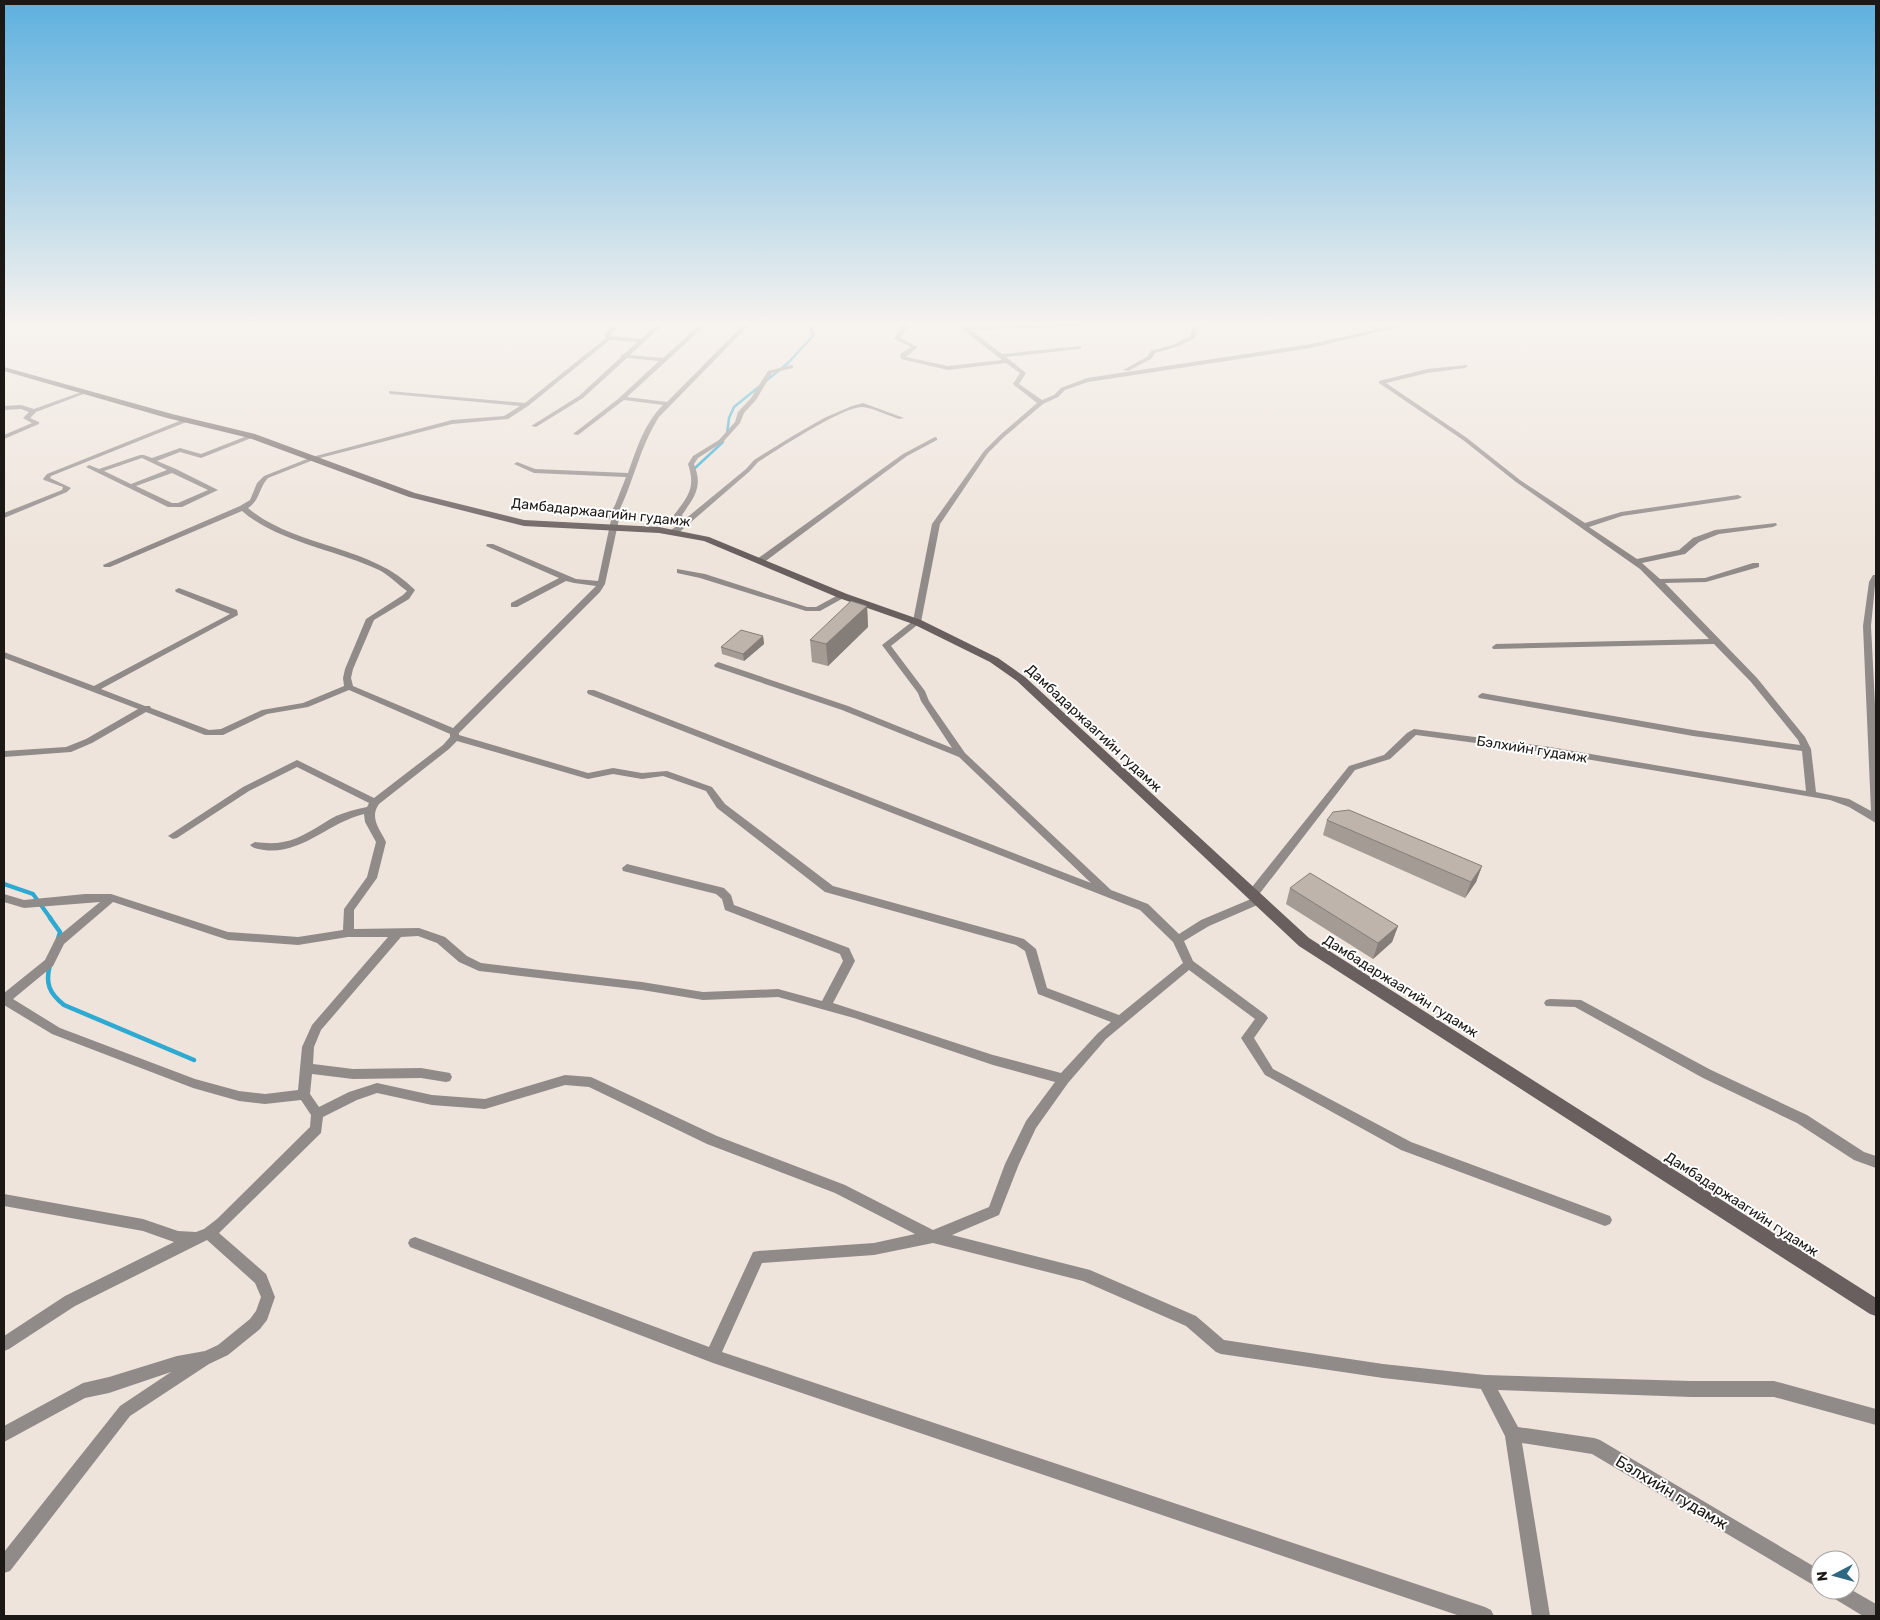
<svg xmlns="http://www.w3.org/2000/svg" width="1880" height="1620" font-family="Rubik,sans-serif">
<rect width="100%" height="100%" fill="#eee4db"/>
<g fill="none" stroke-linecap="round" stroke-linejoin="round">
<!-- stream-far2 -->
<path stroke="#2da9d2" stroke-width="2.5" d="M727,434L729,418L734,407L788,363L813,336L810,321
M695,468L723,442"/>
<!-- stream-far1 -->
<path stroke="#2da9d2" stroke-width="4" d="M4,884L33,894L51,919"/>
<!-- stream -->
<path stroke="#2da9d2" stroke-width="4.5" d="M50,918L60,932L58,939
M50,965C45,983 49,993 64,1005L194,1060"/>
<!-- minor -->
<path fill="#908a89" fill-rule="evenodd" d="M661,321H667L630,355L663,358L704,321H710L627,397L667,402L747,321H753L659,417C639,448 633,485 616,517L619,519L605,584L600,592L459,733V735L588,773L613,768L642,773L667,771L712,787L725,804L833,886L1024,939L1036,949L1047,988L1119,1015L1183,963L1173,942L1140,910L588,694L587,692L588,690H594L1091,883L959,757L842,710L715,667L714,665L718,662L721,663L848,706L952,748L921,701L918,693L882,645L913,621L932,524L984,451L1000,435L1037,403L1014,385L1013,384L1020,373L1006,363L948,370L901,359L900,354L911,347L894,339L906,321H912L900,338L918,347L906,357L948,366L1002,360L952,321H958L967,327L1115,321L1178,322L1181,324L1178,326L1115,325L971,330L1002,354L1081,346V348L1079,349L1006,357L1026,373L1019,384L1042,400L1054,395L1061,388L1087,378L1311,344L1374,330L1360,321H1367L1380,329L1411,321L1414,323L1311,348L1088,382L1065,390L1058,397L1043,404L1004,437L988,453L940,524L921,622L891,646L925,691L929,701L965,753L1111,890L1148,904L1179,934L1201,920L1251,899L1247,895L1248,892L1349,766L1384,755L1407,733L1414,729L1550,747L1806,791L1802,751L1693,736L1479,698L1478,696L1482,693L1693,730L1800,745L1798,740L1751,682L1714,644L1493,649L1492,647L1496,644L1709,639L1640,569L1516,482L1463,440L1379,383V381L1427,369L1467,365L1468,366L1465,368L1427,373L1386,383L1467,438L1520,480L1585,523L1621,512L1738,495L1742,497L1738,499L1622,516L1589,527L1637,559L1679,550L1693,538L1715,530L1776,523L1777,525L1773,527L1719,534L1699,542L1685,554L1642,563L1660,579L1705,578L1753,563H1759V567L1706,582L1665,583L1757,678L1805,737L1811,749L1816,792L1849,799L1871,811L1863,626L1869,582L1873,575H1876L1871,626L1876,724V823L1849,807L1830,800L1550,753L1416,735L1390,759L1355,770L1257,897H1262L1263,900L1262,903L1209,926L1184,941L1193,961L1266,1015L1268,1018L1254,1038L1273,1069L1411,1142L1610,1216L1612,1220L1610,1224L1605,1226L1401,1150L1265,1075L1241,1038L1255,1019L1189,970L1106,1039L1068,1083L1036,1128L1019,1164L999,1215L952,1235L1090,1270L1196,1316L1224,1340L1383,1364L1485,1375L1691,1381H1774L1876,1409V1425L1774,1397H1691L1498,1390L1518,1427L1594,1438L1600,1440L1820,1570V1589L1592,1454L1522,1443L1550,1616H1532L1505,1436L1481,1389L1383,1378L1221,1354L1216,1352L1186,1326L1083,1281L933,1243L874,1255L762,1263L722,1352L1485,1607L1491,1610L1494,1616H1460L713,1363L410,1247L408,1243L410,1239L415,1237L709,1347L753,1252L758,1251L874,1243L915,1234L835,1193L707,1144L589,1087L565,1085L485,1109L432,1105L377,1093L357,1100L323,1117L321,1133L219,1233L266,1274L275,1297L267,1320L260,1329L228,1355L209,1364L130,1416L10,1571L4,1573V1552L120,1406L171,1372L109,1393L85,1398L4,1442V1426L83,1383L109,1377L177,1356L205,1351L218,1345L250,1319L256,1311L261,1297L255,1283L207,1240L75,1306L9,1349L4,1351V1336L65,1296L174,1242L143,1231L4,1206V1194L143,1219L178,1231L196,1232L204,1229L217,1219L310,1127L311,1115L301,1100L265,1104L239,1101L193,1088L52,1034L4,1005V993L45,960L56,938L100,902L24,908L4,902V894L24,900L85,894H111L228,932L298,937L343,930L344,909L367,877L376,842L365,822L364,814C329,822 302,855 264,850C258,849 254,849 250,845L255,842C265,843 273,844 283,842C302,839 319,825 336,816C346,812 356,809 367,807L369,803L297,767L249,791L177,838L173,839L168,836L243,787L297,760L374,798L443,745L450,737V734L349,690L308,707L267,714L223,735H205L146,712L92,743L71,752L4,757V751L66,747L86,739L138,709L4,658V652L94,686L230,614L176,592L175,590L179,588L237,610L238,615L101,689L145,706H150L151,708L209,730L221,729L262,710L303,703L344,686L343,678L345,669L366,619L403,595L407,591C397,584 389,575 379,570C337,550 278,542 242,511L110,567H104L103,565L240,506L250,500L257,483L264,476L312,457L452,420L504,416L520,406L391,394L389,393V391L525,403L606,338L604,335L612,327L617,328L610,335L611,336L641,339ZM610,340L637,342L624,354L621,355V357L579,396L531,426L536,427L583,398L627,358L659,361L618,399L573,434L578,435L624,400L663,405C644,424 637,448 628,473L535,469L517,462L514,464L534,473L626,477L615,505L608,518L611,520L598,581L576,579L493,544H487L486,546L559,578L511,603V607H517L566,581L574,583L596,586L594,588L453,728L353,686L351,678L353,669L374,620L409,599L415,590C372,545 295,548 248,508C261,499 258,489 268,478L316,459L452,424L508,419L528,406ZM457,741L588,779L613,774L642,779L663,776L706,791L717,808L825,892L1016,945L1025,951L1038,994L1111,1022L1098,1033L1061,1073L993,1055L833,1003L855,961L849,948L734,905L731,895L724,888L627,864L622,868L623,871L716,894L722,899L725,910L840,954L843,961L822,1001L778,989L703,992L642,982L481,963L467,956L445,937L419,928L354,929V910L377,878L386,842C380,829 369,818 379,804L449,749ZM113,902L228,940L298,945L348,937H388L312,1025L302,1047L298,1090L265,1094L239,1091L195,1079L60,1028L13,999L53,966L64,944ZM418,936L437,943L459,962L479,971L642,990L703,1000L778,997L854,1018L993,1065L1055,1082L1026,1121L1005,1164L989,1207L933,1230L845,1185L717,1136L591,1077L565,1075L485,1099L432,1095L377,1083L349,1092L319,1107L310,1094L312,1074L353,1079L421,1078L446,1082L450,1081L452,1077L450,1073L421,1068L353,1069L313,1064L314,1047L321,1030L401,937Z
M1209,321H1216L1197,329L1195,338L1179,346L1155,353L1151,359L1128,371L1123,370L1147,357L1151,351L1175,344L1190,336L1192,327Z
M1274,321H1283L1268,326L1265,324Z
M791,365L793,366V368L772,373L756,400L744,413L740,423L723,442L698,458L694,464C703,487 695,496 682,515L684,520L746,469L754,460L791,437L824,418L852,406L863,403L904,418L899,419C889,416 871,407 862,407C842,407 777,450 758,462L750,471L676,535H670V531L679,524L674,515C688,496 696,488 688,464L693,456L719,440L735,422L738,412L751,398L768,371Z
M84,391L89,392L36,412L30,418L39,422V424L4,439V435L32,423L23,418L29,412L21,409L4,410V406L21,405L34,409Z
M187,418L190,420L189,421L51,476L50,478L69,487L71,488L67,492L4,518V513L62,490L63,487L44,480L43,479L47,474Z
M252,434L254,435V437L201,458L180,452L157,461L176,469L218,490L182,507H168L86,467L89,465L99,469L140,455H144L152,458L180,448L201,454ZM142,458L167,470L131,484L104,471ZM172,473L208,490L178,503H172L136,486Z
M935,437L937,438V440L907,456L763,563H757V559L903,454Z
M677,569L705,574L807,607H816L840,594H843L847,596L820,611H806L700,578L677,573Z
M1550,999L1581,1000L1711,1070L1807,1115L1864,1152L1876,1156V1168L1854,1160L1797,1123L1703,1078L1575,1007L1546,1006L1544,1003L1546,1000Z
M1850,1589L1876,1604V1616H1863L1830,1596L1827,1590H1850Z"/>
<!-- secondary -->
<path fill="#685f5e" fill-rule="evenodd" d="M4,367L172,414L255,434L415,493L524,520L659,527L709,537L847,594L921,620L998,658L1025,677L1309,938L1876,1298V1316L1870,1314L1299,946L1017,681L990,662L913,624L839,598L704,541L659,533L524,526L409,497L249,438L167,418L4,371Z"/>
</g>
<!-- wall -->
<path fill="#a39b94" d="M867,606L868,627L828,666L812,662L810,640Z
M763,636L764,644L744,661L722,654L721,647Z
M1327,820L1482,866L1476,882L1465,898L1323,835Z
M1290,888L1398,926L1392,942L1373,959L1286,904Z"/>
<!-- shaded-wall -->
<path fill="#857e78" d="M867,606L868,627L828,666L826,644Z
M763,636L764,644L744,661L743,654Z
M1482,866L1476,882L1465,898L1471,882Z
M1398,926L1392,942L1373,959L1378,943Z"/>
<!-- building -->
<path fill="#beb4ac" stroke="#857e78" d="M851,601L867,606L826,644L810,640Z
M741,630L763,636L743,654L721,647Z
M1349,810L1482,866L1471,882L1327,820L1333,812Z
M1310,873L1398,926L1378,943L1290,888Z"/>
<!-- sky -->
<linearGradient id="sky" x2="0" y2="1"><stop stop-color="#5db0df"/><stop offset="0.59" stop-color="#f7f3ef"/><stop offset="1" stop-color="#f7f3ef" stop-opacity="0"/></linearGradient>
<rect width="1880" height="548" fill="url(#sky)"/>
<g text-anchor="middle" stroke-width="4" stroke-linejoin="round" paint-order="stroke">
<!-- street labels -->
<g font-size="14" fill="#1c1815" stroke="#fff">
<text transform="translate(601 512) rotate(6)" y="5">Дамбадаржаагийн гудамж</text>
<text transform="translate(1094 728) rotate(43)" y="5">Дамбадаржаагийн гудамж</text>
<text transform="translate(1532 749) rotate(9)" y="5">Бэлхийн гудамж</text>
<text transform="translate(1401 986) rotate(32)" y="5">Дамбадаржаагийн гудамж</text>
<text transform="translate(1742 1204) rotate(33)" y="5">Дамбадаржаагийн гудамж</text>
</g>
<!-- near-street labels -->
<g font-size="16" fill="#1c1815" stroke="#fff">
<text transform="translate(1672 1492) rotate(31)" y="6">Бэлхийн гудамж</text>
</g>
</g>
<!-- border -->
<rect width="1880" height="1620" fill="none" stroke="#1c1815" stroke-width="10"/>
<!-- north arrow -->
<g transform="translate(1835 1575) rotate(264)"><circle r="24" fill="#ffffff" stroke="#a4a3a1"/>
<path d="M0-4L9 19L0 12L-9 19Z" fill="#2e6781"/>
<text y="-8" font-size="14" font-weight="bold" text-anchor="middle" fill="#1c1815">N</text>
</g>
</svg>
